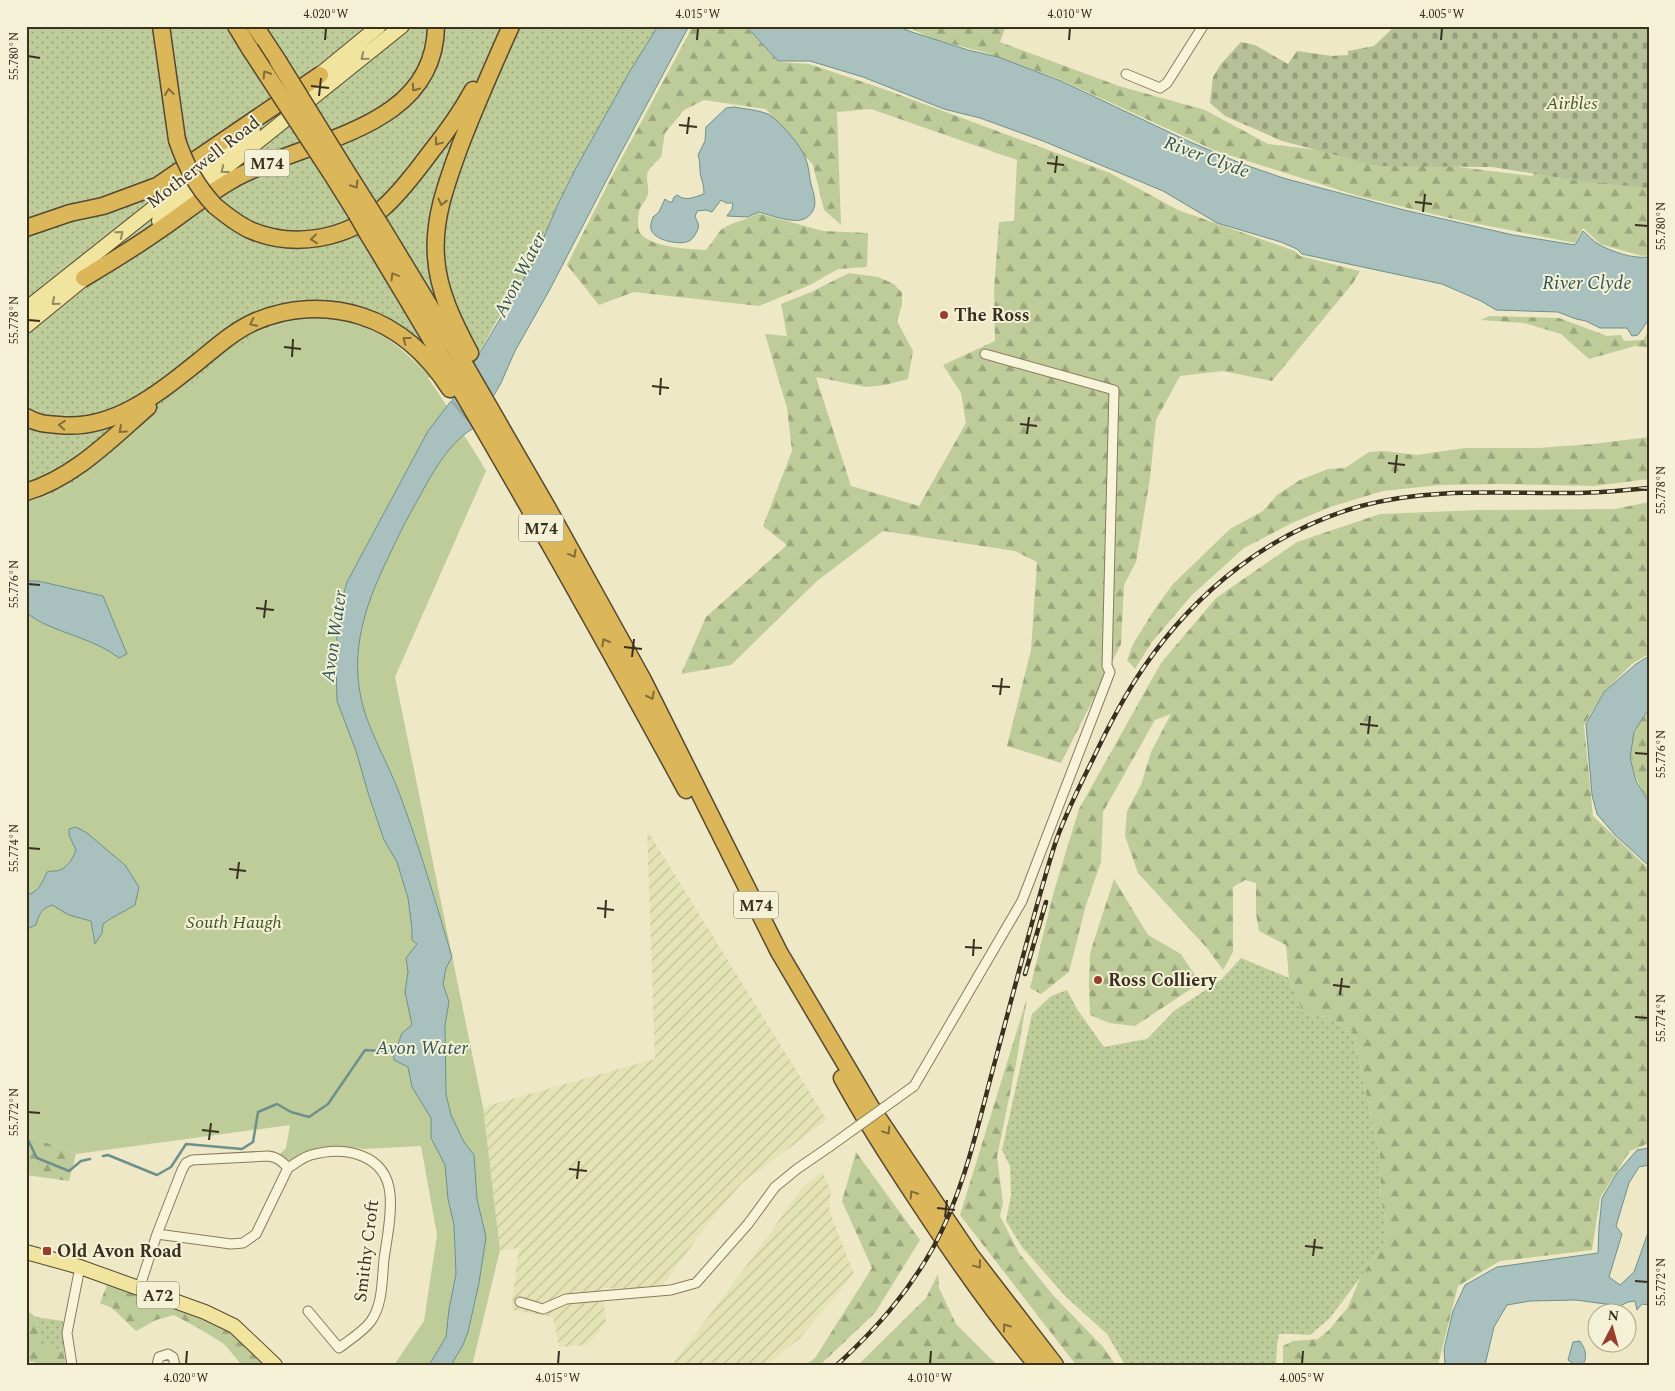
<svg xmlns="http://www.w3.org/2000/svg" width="1675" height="1391" font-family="Spectral,serif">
<defs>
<pattern id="farmland-furrows" width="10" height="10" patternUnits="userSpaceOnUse" patternTransform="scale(1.25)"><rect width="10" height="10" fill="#e3e3b4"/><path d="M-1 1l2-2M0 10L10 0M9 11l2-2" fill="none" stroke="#c4c39a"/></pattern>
<pattern id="grass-dots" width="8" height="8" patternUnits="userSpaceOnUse" patternTransform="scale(1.25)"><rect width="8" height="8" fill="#becc9a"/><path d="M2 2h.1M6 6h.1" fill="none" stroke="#9ba67d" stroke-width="1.8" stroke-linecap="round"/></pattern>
<pattern id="forest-firs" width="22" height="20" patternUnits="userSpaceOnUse" patternTransform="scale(1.25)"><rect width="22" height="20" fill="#becc9a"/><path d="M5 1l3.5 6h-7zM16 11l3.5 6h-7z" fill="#9ba67d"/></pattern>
<pattern id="cemetery-stones" width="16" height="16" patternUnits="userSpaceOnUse" patternTransform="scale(1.25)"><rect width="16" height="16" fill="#b6c199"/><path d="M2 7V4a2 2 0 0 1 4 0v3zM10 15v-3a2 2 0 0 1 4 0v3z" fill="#959d7c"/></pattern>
</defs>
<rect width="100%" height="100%" fill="#eee8c6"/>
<!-- farmland -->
<path fill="url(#farmland-furrows)" d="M647,830L827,1120L742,1183L709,1222L660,1289L602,1288L606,1322L588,1345L559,1347L553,1317L511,1310L519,1248L500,1250L483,1107L655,1059Z
M822,1171L831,1191L829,1210L854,1274L799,1339L767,1365H672L756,1253L801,1189Z"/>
<!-- grass -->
<path fill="url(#grass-dots)" d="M26,26H658L630,71L576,168L557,206L533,263L497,320L480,351L428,378C420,369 412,356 403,349C374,325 328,314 292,321C282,323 272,327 262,330L90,473L54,494L26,501Z
M1241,958L1289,978L1303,1013L1326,1017L1353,1032L1380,1157L1381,1200L1389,1235L1360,1278L1330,1318L1310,1335L1294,1334H1279L1277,1345L1276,1365H1125L1107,1334L1065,1296L1022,1247L1006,1221L1011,1195L1010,1166L1002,1150L1032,1014L1051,996L1067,990L1077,1009L1104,1047L1147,1039L1174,1011L1222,979Z
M36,1317L63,1321L64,1353L55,1348L40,1345V1336Z"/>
<!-- forest -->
<path fill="url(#forest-firs)" d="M693,26H745L779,62L809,64L881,88L1110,173L1178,210L1295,251L1300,256L1360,271L1353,283L1272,381L1223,371L1180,376L1156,420L1150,478L1136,562L1124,585L1121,644L1061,763L1007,746L1031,650L1037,562L1015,551L883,531L817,581L731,665L681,674L706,617L787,545L763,526L792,451L787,408L765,334L787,336L781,304L811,292L849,273L878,277L894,284L902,293V305L897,321L913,351L908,379L885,385L866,387L816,377L851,486L919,506L966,423L961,393L943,365L995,341L994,289L999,222L1014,221L1017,160L871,109L837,112L841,225L824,210L813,165L766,109L704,100L684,110L665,133L661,157C658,161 653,164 650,168C643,177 651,188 647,197C645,202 640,206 639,211C638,217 637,228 640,233C651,248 690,249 706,250C711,244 716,236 721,230C732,221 747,221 757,213L823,231L868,233L867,267L838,269L810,285L759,306L634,292L599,305L567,265L611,178Z
M906,26H1006L1000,42L1119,86L1205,110L1268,144L1533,176V174L1649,93V255L1642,256L1600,244L1583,228L1575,243L1458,220L1358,196L1216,151L1059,79L987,53L933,39Z
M1489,316L1559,318L1607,336L1621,335L1624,341L1643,340L1649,330V348L1635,346L1589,359L1561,334L1524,323L1481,320Z
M1649,437V479L1594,486L1500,484L1440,485L1383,491L1330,507L1290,524L1244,548L1191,596L1152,642L1135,669L1127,660L1133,644L1154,610L1173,584L1230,529L1263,511L1277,495L1300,480L1328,469L1345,468L1369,452L1384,451L1416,455L1465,448H1538L1593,444Z
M1649,502V654L1633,663L1603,693L1584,725L1593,816L1649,869V1143L1630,1151L1600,1198L1592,1250L1500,1261L1458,1286L1438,1365H1283V1346L1293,1341L1318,1339L1329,1330L1348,1307L1360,1278L1389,1235L1381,1200L1380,1157L1353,1032L1326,1017L1303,1013L1289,978L1286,945L1259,931L1256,914V883L1245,880L1233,887V952L1223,970L1207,948L1138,873L1125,836L1127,811L1141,785L1151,752L1171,714L1155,720L1103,812L1101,862L1086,905L1069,972L1041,994L1030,988L1054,891L1079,809L1161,663L1216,598L1297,542L1380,514L1479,510L1615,509Z
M1649,712V801C1633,776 1622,752 1639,724C1642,720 1644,715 1649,712Z
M1114,879L1148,935L1181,954L1196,977L1197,985L1135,1026L1109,1023L1090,1015L1089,984L1090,953Z
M1027,998L1016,1064L997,1157L1003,1203L1000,1216L1019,1253L1052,1294L1103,1347L1116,1365H1076L960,1215Z
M26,1135L76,1154L69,1181L26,1175Z
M856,1152L920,1240L875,1313L820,1365H805L815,1358L872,1268L842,1201Z
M938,1274L939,1288L956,1324L997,1365H858L926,1298Z
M107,1285C139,1294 173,1302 204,1316C227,1327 247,1346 264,1365H242L224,1344L200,1329L174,1315L156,1320L136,1331L112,1308L100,1303Z
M26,1310L36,1317L40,1336V1345L55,1348L64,1353L66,1365H39L34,1362L26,1361Z"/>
<!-- cemetery -->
<path fill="url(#cemetery-stones)" d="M1395,26H1649V188L1580,181L1492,167L1378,166L1282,141L1225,116L1210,103L1213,77L1221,64L1241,42L1255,45L1288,64L1297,51L1332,56L1348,55V51L1374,46Z"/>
<!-- park -->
<path fill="#becc9a" d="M319,318C336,320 355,322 371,330C415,350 439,392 462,432C470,445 479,458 486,471L395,677L483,1107L500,1250L473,1362L471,1365H394L424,1321L437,1235L421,1146L364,1149L335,1146L315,1150L290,1161L280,1154L286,1148L290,1125L76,1154L26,1135V501L54,494L90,473L125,440L221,359L262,330L292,321Z"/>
<!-- water -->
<path fill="#a8c1be" stroke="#6e908d" d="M658,26H689L617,160L549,291L515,351L501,383L475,428L452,400L533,263L557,206L576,168L630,71Z
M746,26H897L912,32L968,50L998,57L1061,81L1188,141L1240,163L1283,178L1404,210L1513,235L1575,245L1583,231C1588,235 1593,241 1598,244C1613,252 1632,259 1649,257V319L1638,335L1632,336L1627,328H1600L1586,321L1576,319L1558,312L1496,310L1481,301L1442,284L1302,254L1297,249L1281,242L1217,223L1163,191L1043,141L980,118L944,109L863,77L810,61H778Z
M734,107C745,109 758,110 768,114C779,120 801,146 805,157C809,166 809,175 811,184C814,195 820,209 806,218C795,225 771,215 758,212L748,217L727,216L732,209L733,203H726L721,200L712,212L706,210L697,211L695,217C698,222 700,226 697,231C695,235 693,239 689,241C680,246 653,240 651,229C650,225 652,220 653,217L659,212L665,199L669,202H672L674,197L677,195C686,202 694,197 704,194C704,188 703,183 701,177C699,169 701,164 698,155L705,141L706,127L726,108Z
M451,401L474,428C445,444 427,484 411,512C403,526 396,541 389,556C363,609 346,660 367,719C378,748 394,776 404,806C422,856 437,906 452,957L446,968L443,984L449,1002L445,1025L446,1094L451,1115L464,1142L474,1155L477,1199L486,1237L479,1283L468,1332L463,1345L451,1365H429L446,1337L449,1309L456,1274L454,1225L448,1199L445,1165L431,1138V1118L412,1087L408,1067L394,1060L393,1048L398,1044L402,1033L412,1025L405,992L408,972L406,958L417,944L412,940V929L408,898L397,862L384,840L369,796L356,751L337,701L336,662L337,635L340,607L347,582L428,431Z
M26,581H38L103,596L127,654L119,658C97,641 71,636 47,625C39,622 33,617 26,613Z
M1649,656V711L1646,713L1634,732L1630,758L1636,781L1649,802V866L1615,835L1597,814L1592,795L1586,724L1604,692L1636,664Z
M76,827L87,833L125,865L139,887L135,905C124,912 113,916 103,924L102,933L95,944L91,921L69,915L52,905C41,909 39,914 36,925L29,928L26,926V895C39,892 42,883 47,872C50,871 53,871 56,871C66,870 73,859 76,850L69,835V829Z
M1649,1148V1165L1639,1167L1629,1183L1616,1226L1622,1234L1609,1277L1620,1285L1634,1272L1649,1230V1305L1642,1304L1637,1310L1635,1301L1628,1302L1620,1306L1576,1300L1530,1301L1507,1305L1494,1327L1485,1365H1445L1444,1349L1453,1311L1465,1285L1497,1267L1598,1253L1599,1228L1602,1198L1617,1173L1637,1150Z
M1580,1341C1585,1349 1588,1355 1583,1365L1574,1364L1568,1360L1573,1342Z"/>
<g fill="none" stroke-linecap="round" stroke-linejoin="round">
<!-- stream -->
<path stroke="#6e908d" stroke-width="2.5" d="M26,1136L37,1158L69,1171L81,1161L90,1159
M103,1156L108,1155L157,1175L171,1167L186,1144L242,1149L253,1142L258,1112L277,1104L291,1112L309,1117L328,1104L365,1050L395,1052"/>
<!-- street casing -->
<g stroke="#897b5c" stroke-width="11">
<path id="street" d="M1126,74L1160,88L1167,83L1203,26
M914,1086L1022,901L1110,672L1107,666L1114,390L985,354
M157,1234L231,1244L243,1243L256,1234L288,1168
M139,1289L157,1234L182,1170L186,1163L192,1160L268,1156C277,1157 282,1161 288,1168C295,1164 303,1157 311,1155C344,1146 386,1153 390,1194C392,1215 387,1238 384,1259C382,1279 383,1304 371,1321C363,1332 349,1340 339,1348L308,1311
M520,1302L543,1309L566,1299L671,1290L696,1283L748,1224L775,1187L797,1169L829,1147
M72,1365L67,1333L80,1267
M157,1365L159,1357L168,1354L173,1357L175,1365"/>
</g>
<!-- primary casing -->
<g stroke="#574930" stroke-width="16">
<path id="primary" d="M312,81L379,26
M159,221L402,26
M26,309L253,129
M26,326L92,272
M26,1252L80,1267L205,1312L234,1326L275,1365"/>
</g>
<!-- highway casing -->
<g stroke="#574930" stroke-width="19">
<path id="highway" d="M161,26L177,140
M236,26L250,49
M255,26L278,61
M343,166L367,204
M331,173L356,213
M215,206C226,215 237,224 250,230C295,249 346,239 383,208C401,192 416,172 430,153C446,133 461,112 473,90
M381,226L455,348L547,507L643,680L779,952L872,1109L971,1256L1055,1365
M26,228L70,213L103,206L157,186L320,75
M368,234C479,417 584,602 686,790
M84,278C109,263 134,248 158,231C183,214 206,195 232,180C303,139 435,132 436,26
M470,353C454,323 438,291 436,257C433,218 447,182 460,146C476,105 493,66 511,26
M26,417C38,424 46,424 59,425C113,431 159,393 199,361C216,347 234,331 254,322C288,307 326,305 361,316C399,328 429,356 450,389
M26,492C74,478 111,439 148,407
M842,1078C864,1118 888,1156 914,1195C952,1253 992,1311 1037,1365"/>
</g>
<!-- street -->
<use href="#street" stroke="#f8f4da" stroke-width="9"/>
<!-- primary -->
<use href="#primary" stroke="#f0e49f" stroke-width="14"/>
<!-- highway -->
<use href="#highway" stroke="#dbb759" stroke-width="16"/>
<!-- rail casing -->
<g stroke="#393020" stroke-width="4.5">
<path id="rail" d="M1025,974L1046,902
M837,1365C876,1329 908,1293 934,1246C966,1187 979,1119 997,1054C1010,1005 1023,955 1037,905C1043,884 1049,862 1056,841C1066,813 1079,787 1092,761C1107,729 1124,696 1144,667C1196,591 1271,531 1361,506C1431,487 1503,494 1575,493C1600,493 1624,490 1649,488"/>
</g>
<!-- rail -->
<use href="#rail" stroke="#f5f1d6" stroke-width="2.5" stroke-dasharray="8" stroke-linecap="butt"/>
<!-- street-bridge casing -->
<g stroke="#897b5c" stroke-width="11" stroke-linecap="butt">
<path id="street-bridge" d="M829,1147L914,1086"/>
</g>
<!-- highway-bridge casing -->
<g stroke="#574930" stroke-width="19" stroke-linecap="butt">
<path id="highway-bridge" d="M250,49L331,173
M278,61L343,166
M177,140C186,166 196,186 215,206
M367,204L381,226
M356,213L368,234"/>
</g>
<!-- street-bridge -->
<use href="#street-bridge" stroke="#f8f4da" stroke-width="9"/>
<!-- highway-bridge -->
<use href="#highway-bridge" stroke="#dbb759" stroke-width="16"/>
</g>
<!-- one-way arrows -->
<defs><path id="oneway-chevron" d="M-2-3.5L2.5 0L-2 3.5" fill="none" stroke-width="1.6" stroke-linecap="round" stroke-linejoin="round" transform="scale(1.25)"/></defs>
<g stroke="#948a60">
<use href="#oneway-chevron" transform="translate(364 57) rotate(141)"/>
<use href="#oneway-chevron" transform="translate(224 170) rotate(142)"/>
<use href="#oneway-chevron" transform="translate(120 234) rotate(-39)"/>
<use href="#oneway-chevron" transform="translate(55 302) rotate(140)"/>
</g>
<g stroke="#826d3a">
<use href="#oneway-chevron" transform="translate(266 74) rotate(-123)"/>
<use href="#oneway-chevron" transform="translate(415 88) rotate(126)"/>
<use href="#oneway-chevron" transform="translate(169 92) rotate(-97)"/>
<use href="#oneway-chevron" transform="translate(438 142) rotate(127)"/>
<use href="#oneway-chevron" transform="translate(355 185) rotate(58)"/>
<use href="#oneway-chevron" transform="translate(442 202) rotate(104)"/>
<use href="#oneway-chevron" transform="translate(314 239) rotate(174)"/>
<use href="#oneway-chevron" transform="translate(394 276) rotate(-121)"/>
<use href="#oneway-chevron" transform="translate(253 323) rotate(154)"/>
<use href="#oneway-chevron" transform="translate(406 340) rotate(-143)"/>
<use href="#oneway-chevron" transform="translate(62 425) rotate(-175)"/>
<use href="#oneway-chevron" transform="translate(122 430) rotate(138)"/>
<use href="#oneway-chevron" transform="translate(573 554) rotate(61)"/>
<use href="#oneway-chevron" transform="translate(605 642) rotate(-119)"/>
<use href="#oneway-chevron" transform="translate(651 696) rotate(63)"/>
<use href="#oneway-chevron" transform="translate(887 1131) rotate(56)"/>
<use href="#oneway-chevron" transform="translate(913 1194) rotate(-123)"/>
<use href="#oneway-chevron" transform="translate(978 1265) rotate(53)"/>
<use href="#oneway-chevron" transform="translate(1006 1327) rotate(-126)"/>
</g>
<!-- ticks -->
<path fill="none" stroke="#393020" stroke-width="2" d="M325,40L326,28M697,40L698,28M1069,40L1070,28M1441,40L1442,28M28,56L40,58M311,86L329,88M319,96L321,78M679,125L697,127M687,134L689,117M1047,163L1064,165M1055,173L1057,156M1415,202L1432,204M1423,212L1425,194M1635,225L1648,226M28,320L40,321M284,347L301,349M292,357L293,339M652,386L669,388M660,395L661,378M1020,424L1037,426M1027,434L1029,417M1388,463L1405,465M1395,473L1397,455M1635,489L1648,490M28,584L40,585M256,608L274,610M264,618L266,600M624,647L642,649M632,657L634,639M992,686L1010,687M1000,695L1002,678M1360,724L1378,726M1368,734L1370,716M1635,753L1648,754M28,848L40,849M229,869L246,871M237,879L239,862M597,908L614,910M605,918L606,900M965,947L982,948M973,956L974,939M1333,985L1350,987M1340,995L1342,978M1635,1017L1648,1018M28,1112L40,1113M202,1130L219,1132M209,1140L211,1123M569,1169L587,1171M577,1179L579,1161M937,1208L955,1210M945,1217L947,1200M1305,1246L1323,1248M1313,1256L1315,1239M1635,1281L1648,1282M186,1364L187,1351M558,1364L559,1351M930,1364L931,1351M1302,1364L1303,1351"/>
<!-- markers -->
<g fill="#973e2d" stroke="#f5f1d6" stroke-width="2">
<circle cx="944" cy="315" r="5"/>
<circle cx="1098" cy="980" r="5"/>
<rect x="42" y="1246" width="10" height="10" rx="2.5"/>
</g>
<g text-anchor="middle" stroke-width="4" stroke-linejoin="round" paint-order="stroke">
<!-- shield labels -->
<g fill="#f5f1d6" stroke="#716a57" stroke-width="1">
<rect x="244.5" y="149.5" width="45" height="27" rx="4"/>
<rect x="518.5" y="514.5" width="45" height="27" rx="4"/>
<rect x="733.5" y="891.5" width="45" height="27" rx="4"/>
<rect x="137" y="1281.5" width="42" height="27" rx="4"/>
</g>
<g font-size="16" font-weight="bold" fill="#393020">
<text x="267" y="169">M74</text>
<text x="541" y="534">M74</text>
<text x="756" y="911">M74</text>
<text x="158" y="1301">A72</text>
</g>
<!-- park labels -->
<g font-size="18" font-style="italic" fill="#425527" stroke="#f5f1d6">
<text x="1572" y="109">Airbles</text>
<text x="234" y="928">South Haugh</text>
</g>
<!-- street labels -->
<g font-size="18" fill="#393020" stroke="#f5f1d6">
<text transform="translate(203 162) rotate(-38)" y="6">Motherwell Road</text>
<text transform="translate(366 1251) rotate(-83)" y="6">Smithy Croft</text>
</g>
<!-- poi labels -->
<g font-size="18" font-weight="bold" fill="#393020" stroke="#f5f1d6" text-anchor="start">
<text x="954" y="321">The Ross</text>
<text x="1108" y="986">Ross Colliery</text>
<text x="57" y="1257">Old Avon Road</text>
</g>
<!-- water labels -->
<g font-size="19" font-style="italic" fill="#2f5559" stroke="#f5f1d6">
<text transform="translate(1207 156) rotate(20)" y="7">River Clyde</text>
<text transform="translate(519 274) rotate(-63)" y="7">Avon Water</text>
<text x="1587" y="289">River Clyde</text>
<text transform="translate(333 636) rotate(-82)" y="7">Avon Water</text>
<text x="422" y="1054">Avon Water</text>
</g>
</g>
<!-- border -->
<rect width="1675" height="1391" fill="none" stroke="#f5f1d6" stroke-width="55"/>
<!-- north arrow -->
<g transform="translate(1612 1328) rotate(6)"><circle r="24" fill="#f5f1d6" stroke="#aaa48d"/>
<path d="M0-4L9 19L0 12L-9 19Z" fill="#973e2d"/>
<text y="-8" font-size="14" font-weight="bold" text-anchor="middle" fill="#393020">N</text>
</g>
<rect x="28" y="28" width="1620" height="1336" fill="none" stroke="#393020" stroke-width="2"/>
<g font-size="12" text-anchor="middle" fill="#393020">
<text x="326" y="18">4.020°W</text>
<text x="698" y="18">4.015°W</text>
<text x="1070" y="18">4.010°W</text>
<text x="1442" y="18">4.005°W</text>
<text transform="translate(14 56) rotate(-90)" y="4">55.780°N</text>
<text transform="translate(1661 226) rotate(-90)" y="4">55.780°N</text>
<text transform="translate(14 320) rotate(-90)" y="4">55.778°N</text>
<text transform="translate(1661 490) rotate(-90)" y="4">55.778°N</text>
<text transform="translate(14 584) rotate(-90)" y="4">55.776°N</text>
<text transform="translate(1661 754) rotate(-90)" y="4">55.776°N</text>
<text transform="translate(14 848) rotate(-90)" y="4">55.774°N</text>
<text transform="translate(1661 1018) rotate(-90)" y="4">55.774°N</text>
<text transform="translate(14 1112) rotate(-90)" y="4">55.772°N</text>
<text transform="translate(1661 1282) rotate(-90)" y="4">55.772°N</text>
<text x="186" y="1382">4.020°W</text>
<text x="558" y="1382">4.015°W</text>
<text x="930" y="1382">4.010°W</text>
<text x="1302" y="1382">4.005°W</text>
</g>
</svg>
